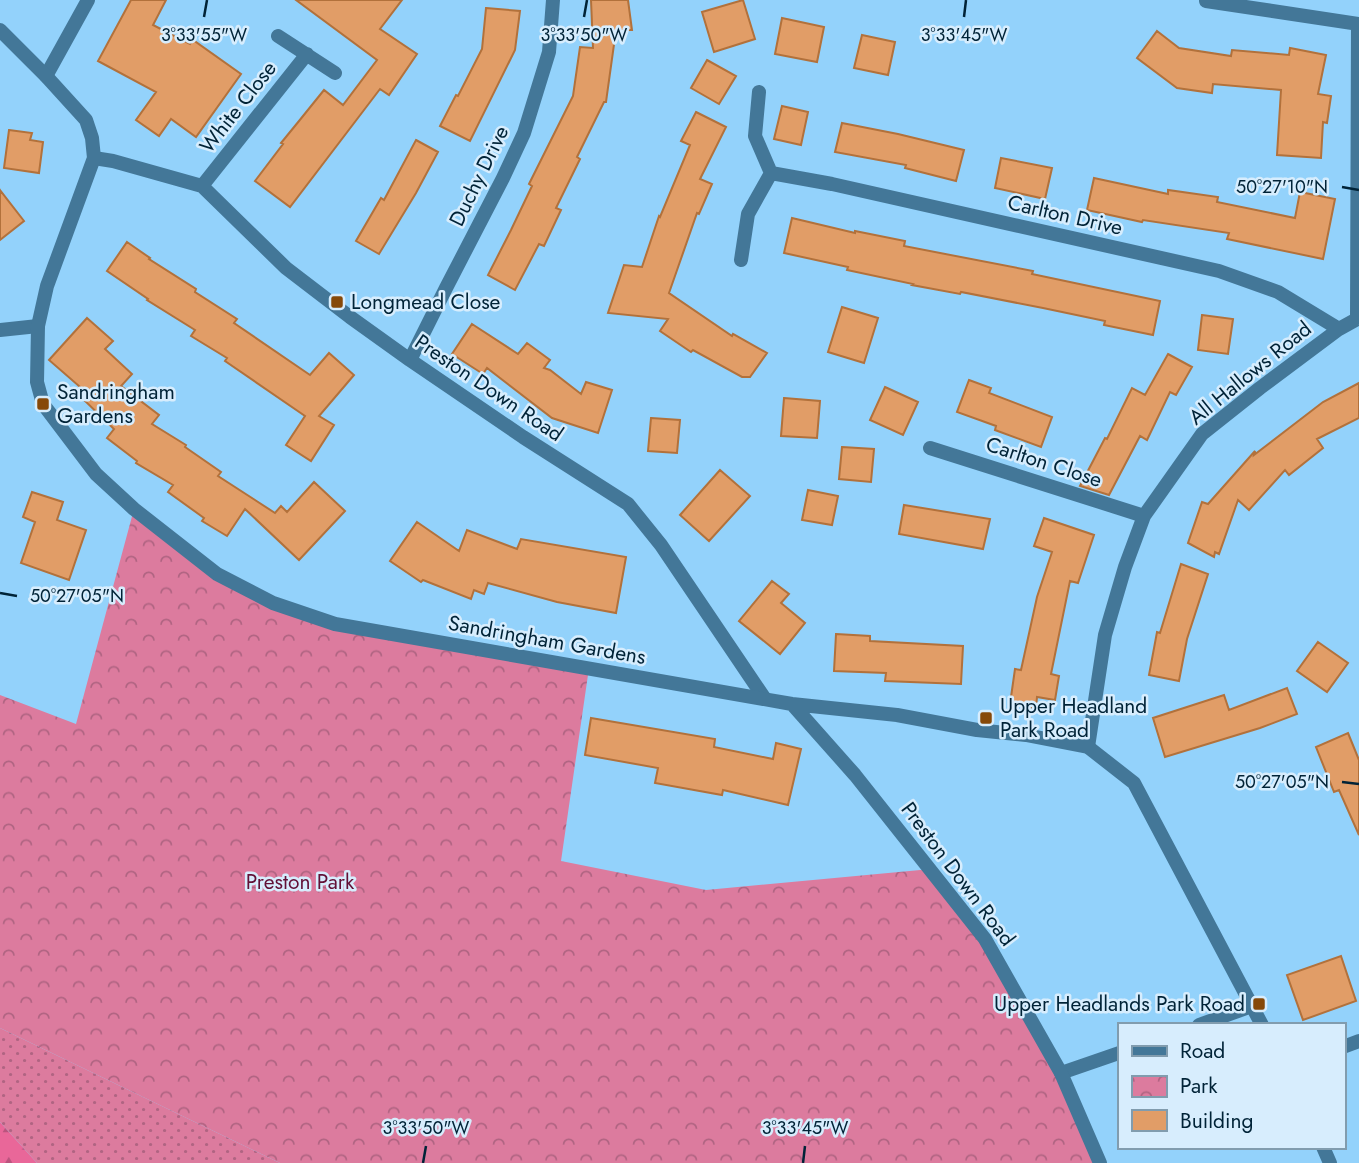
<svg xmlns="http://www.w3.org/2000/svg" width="1359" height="1163" font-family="Jost,sans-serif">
<defs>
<pattern id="forest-firs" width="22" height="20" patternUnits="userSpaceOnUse" patternTransform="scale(1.75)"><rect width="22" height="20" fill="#e96799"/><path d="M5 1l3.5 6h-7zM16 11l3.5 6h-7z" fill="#ba547e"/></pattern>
<pattern id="park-crowns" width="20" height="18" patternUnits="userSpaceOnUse" patternTransform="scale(1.75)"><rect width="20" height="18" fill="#dc7b9e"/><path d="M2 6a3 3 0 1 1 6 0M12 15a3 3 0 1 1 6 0" fill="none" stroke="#b06482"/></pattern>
<pattern id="garden-dots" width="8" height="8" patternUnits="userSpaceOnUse" patternTransform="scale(1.75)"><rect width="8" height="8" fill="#dc7b9e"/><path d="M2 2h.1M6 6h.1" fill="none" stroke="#b06482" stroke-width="1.8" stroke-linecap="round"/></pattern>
</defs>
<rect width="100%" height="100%" fill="#93d2fb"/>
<!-- forest -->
<path fill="url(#forest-firs)" d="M0,1122L37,1163H0Z"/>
<!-- park -->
<path fill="url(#park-crowns)" d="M134,509L217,574L335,624L589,668L561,861L706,890L931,869L985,939L1100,1163H280L0,1028V695L76,724Z"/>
<!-- garden -->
<path fill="url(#garden-dots)" d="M0,1028L280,1163H37L0,1122Z"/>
<!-- building -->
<path fill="#e19d67" stroke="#b2713b" stroke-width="2" d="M131,0H166L153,25L190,44L193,40L241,74L196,137L171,119L159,136L136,120L156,92L98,61Z
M296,0H402L380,29L417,54L389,95L380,89L290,207L255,181L283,144L281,143L299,121L324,90L343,105L377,60Z
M591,0H628L632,30H616L606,102H604L577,157L580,159L556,208L561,210L544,246L539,244L515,290L488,275L511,230L532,186L529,184L573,96L580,47L593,48Z
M743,0L755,39L714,52L702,12Z
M486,8L520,11L515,50L470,141L440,126L456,95L458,96L482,49Z
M782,18L824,27L817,62L775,54Z
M1157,31L1179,48L1231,56L1232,50L1289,55L1290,48L1326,55L1318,94L1331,96L1327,123L1323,122L1321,158L1277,155L1281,90L1213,84L1212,93L1177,88L1137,58Z
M862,35L895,42L888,75L854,68Z
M707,60L736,76L719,104L691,88Z
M782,106L808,112L801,145L774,139Z
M696,112L726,127L700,179L712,184L699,214L697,213L669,293L732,336L733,334L767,353L750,377H742L693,350L691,352L660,331L668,319L608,313L624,265L642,267L659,216L660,217L690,145L681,141Z
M842,123L898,134L964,150L956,181L905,168L906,165L835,152Z
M9,130L32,133L30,140L43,142L39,173L4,168Z
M416,140L438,152L416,193L379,254L356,241L381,198L384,200Z
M1001,158L1052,168L1045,199L995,188Z
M1094,178L1168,194V190L1218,197L1217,202L1295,218L1300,192L1335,199L1323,259L1227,239L1229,233L1143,220L1142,222L1087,210Z
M0,190L24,221L0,240Z
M792,218L855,233V231L905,241L904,246L1033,271L1032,274L1160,301L1153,335L1104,325L1105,321L1043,308L961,292L960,294L912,285L913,284L847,270L848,267L784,253Z
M127,242L150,258L149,259L196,289L195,292L237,319L234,323L310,375L329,353L354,375L319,416L334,425L311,461L286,445L305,416L225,361L227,358L191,336L195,330L147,300L148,299L107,271Z
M842,307L878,318L864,363L828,352Z
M1202,315L1233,319L1228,354L1198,350Z
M87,318L113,341L105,349L132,374L121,386L159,415L152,424L186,445L185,447L221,472L218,476L275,513L281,506L287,512L314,482L345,511L299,560L245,509L227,536L202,521L204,518L168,492L173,485L136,463L137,461L107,438L114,429L82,398L87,393L49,360Z
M472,324L518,354L527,343L550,360L544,368L550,370L581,394L586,382L612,390L598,433L552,418L487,368L483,374L452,354Z
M1168,354L1192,367L1176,395L1170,392L1147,440L1140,436L1109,495L1080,486L1105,438L1107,439L1132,388L1145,395Z
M969,380L991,388L989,393L1052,417L1041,447L995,430L996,426L957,412Z
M1359,383V418L1317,439L1323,448L1289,475L1285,470L1249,510L1238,500L1219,554L1215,552L1214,557L1188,543L1202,502L1208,504L1255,451L1254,455L1323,402Z
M885,387L918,402L903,435L870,420Z
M784,398L820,401L817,438L781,436Z
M651,418L680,420L677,453L648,451Z
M842,447L874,449L871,482L839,479Z
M720,470L750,496L709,541L680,515Z
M808,490L838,496L832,525L802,520Z
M32,492L63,502L57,520L86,530L69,580L21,563L35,522L23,517Z
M904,505L990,519L983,549L899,534Z
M1044,518L1094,535L1078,583L1070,581L1051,674L1059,676L1055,700L1037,697L1036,708L1010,704L1015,669L1021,670L1037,597L1052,552L1034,546Z
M417,522L459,551L467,530L517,549L521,539L626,557L616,613L557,602L488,583L484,594L474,590L471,599L423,580L421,582L390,561Z
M1181,564L1208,574L1187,639L1179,681L1149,675L1157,632L1160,633Z
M772,581L789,594L781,603L805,623L780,654L739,621Z
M836,634L870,636V641L963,646L961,684L885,681L886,673L834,671Z
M1318,642L1348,663L1327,692L1297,671Z
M1287,688L1297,714L1260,728L1165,757L1153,718L1224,695L1229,710Z
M591,718L715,739L714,747L773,759L776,743L801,749L788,805L723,790L722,795L655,783L658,768L585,755Z
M1348,733L1359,760V835L1339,790L1334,792L1316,747Z
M1341,956L1356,1001L1303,1020L1287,975Z"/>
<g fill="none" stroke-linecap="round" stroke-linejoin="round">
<!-- minor -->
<path stroke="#437798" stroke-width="14" d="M1206,1L1359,24
M278,36L335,73
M46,76L88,0
M759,92L755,136L771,173
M94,158L113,161L202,186L286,268L350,317L410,360L523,437L628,504L661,545L765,699
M202,186L307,54
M741,260L748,214L771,173L832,184L1219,271L1278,292L1339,329
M1357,318L1358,24
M0,330L38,326
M410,360L446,288L503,178L524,133L549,52L553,0
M930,448L1144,516
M1088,747L1105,635L1125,567L1144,516L1202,434L1260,388L1339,329L1359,318
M1199,1025L1252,1006
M1061,1073L1119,1053"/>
<!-- tertiary -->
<path stroke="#437798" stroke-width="14" d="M0,30L46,76L86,120L92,138L94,158L47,286L38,326L37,382L43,404L96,474L134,509L217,574L273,603L335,624L792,704L897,715L977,730L1026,735L1088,747L1134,783L1262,1025
M792,704L855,775L985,939L1061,1073L1100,1163
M1343,1047L1359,1041
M1323,1147L1330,1163"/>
</g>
<!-- ticks -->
<path fill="none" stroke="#002337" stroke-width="2.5" d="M204,17L207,0M584,17L587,0M964,17L966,0M1342,187L1359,190M0,593L17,596M1342,782L1359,784M423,1163L426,1146M803,1163L805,1146"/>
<!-- markers -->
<g fill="#864909" stroke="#d7edfd" stroke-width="2.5">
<rect x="330" y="295" width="14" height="14" rx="3.5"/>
<rect x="36" y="397" width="14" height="14" rx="3.5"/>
<rect x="979" y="711" width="14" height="14" rx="3.5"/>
<rect x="1252" y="997" width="14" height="14" rx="3.5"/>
</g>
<g text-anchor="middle" stroke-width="5" stroke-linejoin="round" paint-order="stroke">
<!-- street labels -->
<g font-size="21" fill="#002337" stroke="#d7edfd">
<text transform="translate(238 107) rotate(-52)" y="7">White Close</text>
<text transform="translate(479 176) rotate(-64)" y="7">Duchy Drive</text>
<text transform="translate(1065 215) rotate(13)" y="7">Carlton Drive</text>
<text transform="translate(1250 373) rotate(-39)" y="7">All Hallows Road</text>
<text transform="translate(489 388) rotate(34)" y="7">Preston Down Road</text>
<text transform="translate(1044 462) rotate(18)" y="7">Carlton Close</text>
<text transform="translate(547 640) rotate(10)" y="7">Sandringham Gardens</text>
<text transform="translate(958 874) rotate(53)" y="7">Preston Down Road</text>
</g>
<!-- poi labels -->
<g font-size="21" fill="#002337" stroke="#d7edfd" text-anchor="start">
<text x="351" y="309">Longmead Close</text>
<text x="57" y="399">Sandringham<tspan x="57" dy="24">Gardens</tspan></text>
<text x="1000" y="713">Upper Headland<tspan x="1000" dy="24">Park Road</tspan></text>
<text x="1245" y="1011" text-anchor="end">Upper Headlands Park Road</text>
</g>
<!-- park labels -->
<g font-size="21" fill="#621036" stroke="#d7edfd">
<text x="300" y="889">Preston Park</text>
</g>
</g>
<g font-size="18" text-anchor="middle" fill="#002337" stroke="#d7edfd" stroke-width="5" stroke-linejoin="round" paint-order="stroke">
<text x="204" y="41">3°33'55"W</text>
<text x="584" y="41">3°33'50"W</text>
<text x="964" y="41">3°33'45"W</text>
<text x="1282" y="193">50°27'10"N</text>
<text x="77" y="602">50°27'05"N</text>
<text x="1282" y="788">50°27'05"N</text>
<text x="426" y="1134">3°33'50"W</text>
<text x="805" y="1134">3°33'45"W</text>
</g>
<!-- legend -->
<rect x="1118" y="1023" width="228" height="126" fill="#d7edfd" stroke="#819cae" stroke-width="2"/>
<rect x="1132" y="1046" width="35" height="10" fill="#437798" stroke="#819cae" stroke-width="2"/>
<text x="1180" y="1058" font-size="21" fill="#002337">Road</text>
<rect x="1132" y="1076" width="35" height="21" fill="url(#park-crowns)" stroke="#819cae" stroke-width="2"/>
<text x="1180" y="1093" font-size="21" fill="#002337">Park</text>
<rect x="1132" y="1110" width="35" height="21" fill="#e19d67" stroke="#819cae" stroke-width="2"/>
<text x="1180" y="1128" font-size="21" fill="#002337">Building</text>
</svg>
